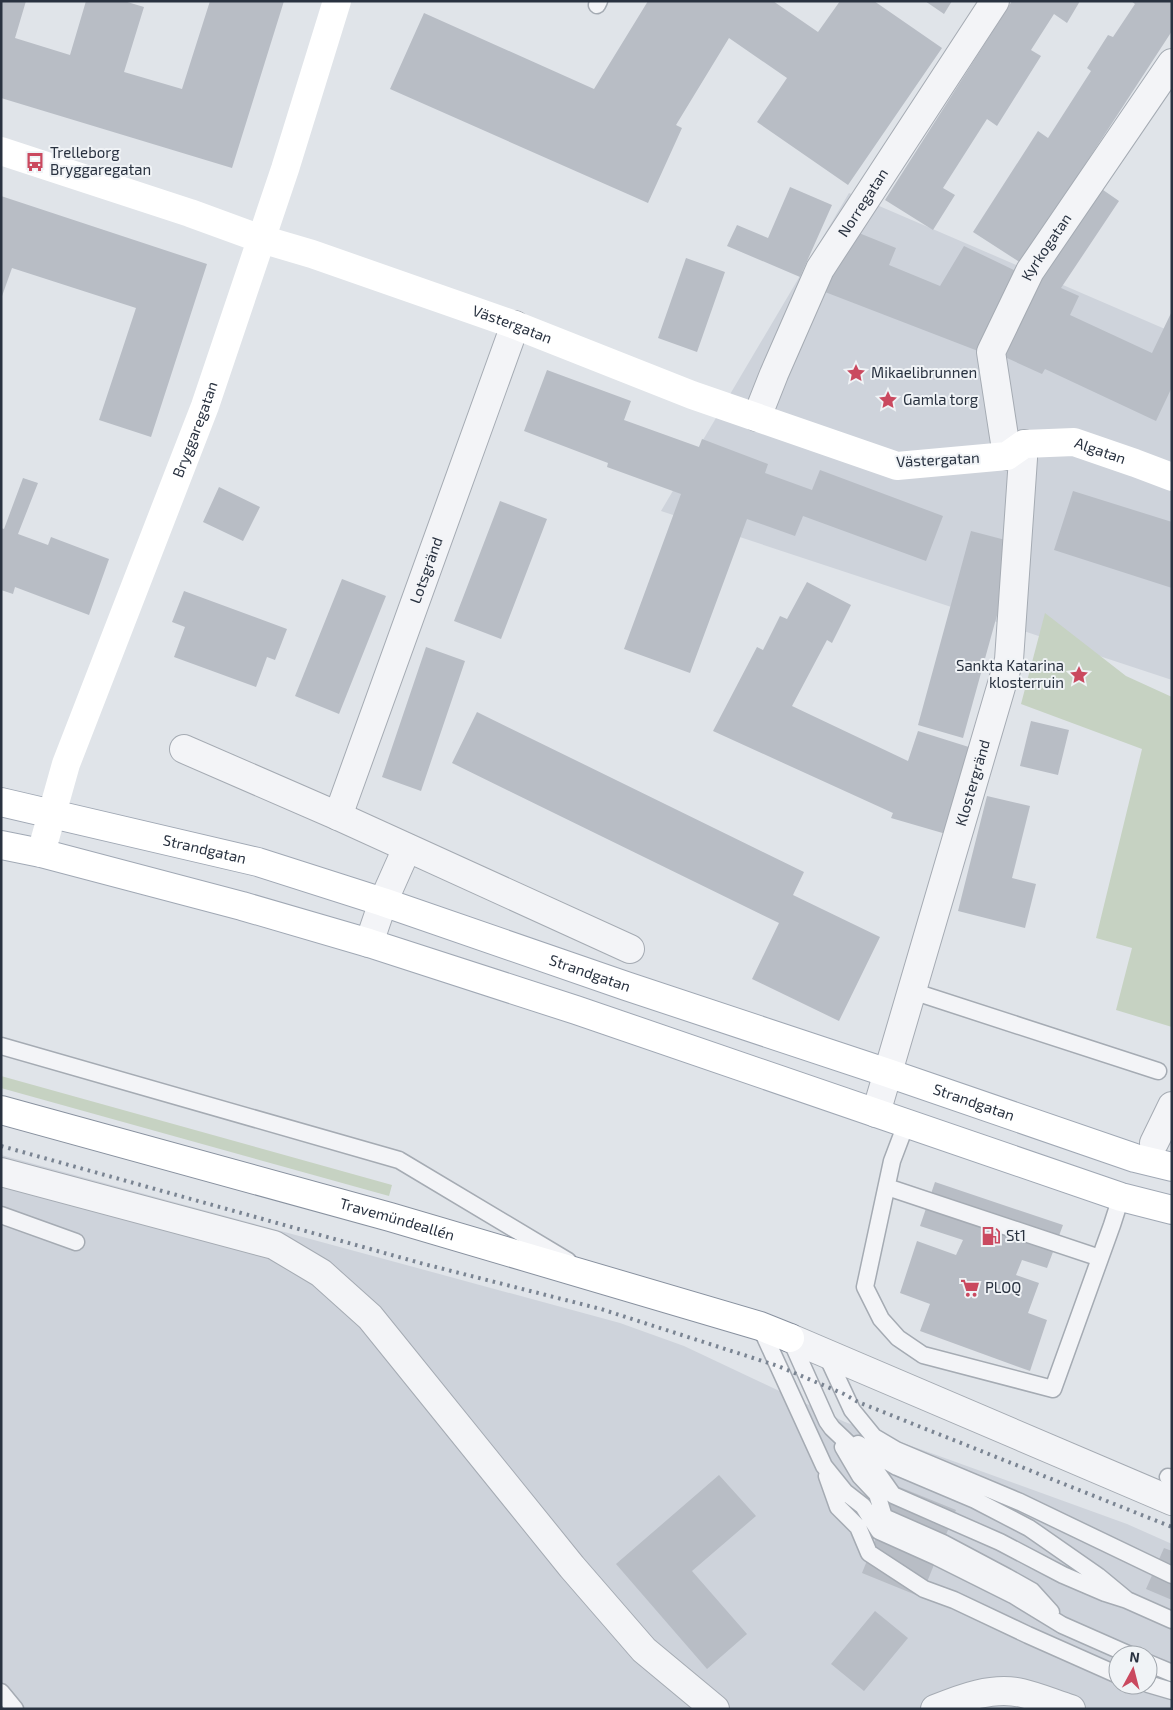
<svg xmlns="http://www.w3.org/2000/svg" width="1173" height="1710" font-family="'Exo 2',sans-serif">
<rect width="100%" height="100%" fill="#e0e4e9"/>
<!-- built -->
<path fill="#ced3db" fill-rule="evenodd" d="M849,193L1172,332V680L661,511Z
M1,1155L620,1323L684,1346L845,1422L1127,1524L1172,1544V1709H1ZM1118,1655H1148V1685H1118Z"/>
<!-- green -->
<path fill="#c6d2c2" d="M1045,613L1126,676L1172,697V1027L1116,1010L1132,948L1096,938L1142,749L1021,704Z
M1,1076L392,1185L389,1196L1,1088Z"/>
<!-- building -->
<path fill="#b8bdc5" d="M1,1H26L15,38L70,55L86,1H124L144,7L124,72L182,89L210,1H284L232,168L1,98Z
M648,1H773L818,32L840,1H874L942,48L848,185L757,122L787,78L729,38L676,125L682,128L648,203L390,89L424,13L594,89Z
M925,1H952L944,14Z
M1012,1H1080L1067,23L1054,14L1031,50L1041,56L997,126L987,119L943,188L955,195L933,230L885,200Z
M1131,1H1172V31L1021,263L973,232L1038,131L1048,138L1091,71L1087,68L1108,35L1113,37L1135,4Z
M1093,183L1119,201L1061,288L1079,296L1070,315L1152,353L1172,311V387L1156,421L1045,369L1042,374L996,353Z
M790,187L832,205L800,277L727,246L737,225L768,238Z
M1,196L207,264L151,437L99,420L136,308L12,268L1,299Z
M854,231L896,248L889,265L940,286L964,246L1020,273L978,351L825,292Z
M686,258L725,272L697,352L658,338Z
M547,370L631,401L624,420L699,447L702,439L768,464L765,473L812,490L820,470L943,516L926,561L803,516L795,536L747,519L690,673L624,649L681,494L607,467L608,463L524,431Z
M23,478L38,483L18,534L48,545L51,537L109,559L89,615L15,587L13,594L1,590V528L4,529Z
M219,487L260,507L243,541L203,522Z
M1073,491L1172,522V588L1054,550Z
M500,501L547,519L501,639L454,621Z
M971,531L1017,543L963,738L918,725Z
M342,579L386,596L339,714L295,696Z
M807,582L851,605L832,643L827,640L792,706L908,761L918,731L972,748L946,834L891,818L893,813L713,731L757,647L763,650L780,616L787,619Z
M184,591L287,629L275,660L267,657L256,687L174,657L185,627L172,622Z
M426,647L465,661L421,791L382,777Z
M477,712L804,872L793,895L880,937L839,1021L752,979L779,923L452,763Z
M1031,721L1069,730L1058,775L1020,766Z
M987,796L1030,806L1012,878L1036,884L1025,928L958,911Z
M935,1182L1063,1225L1047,1268L1022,1260L1016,1275L1039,1283L1028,1313L1047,1320L1030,1371L920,1331L930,1304L900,1293L917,1241L956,1255L963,1240L920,1226Z
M719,1475L756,1516L692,1571L747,1634L707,1669L616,1564Z
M897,1486L956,1510L921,1597L862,1573Z
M1164,1548L1172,1551V1600L1146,1589Z
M875,1611L908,1638L864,1691L831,1664Z"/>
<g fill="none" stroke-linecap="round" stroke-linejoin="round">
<!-- lane casing -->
<g stroke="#a5abb3" stroke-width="19">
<path id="lane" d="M597,5L599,1
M912,991L1158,1071
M1,1046L399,1160L568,1261
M906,1124L892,1161L865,1287L881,1319L898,1338L923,1355L1053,1389L1112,1225L1121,1197
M887,1187L1100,1258
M1,1215L76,1242
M760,1326L824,1466L845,1492L863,1506L879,1531L937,1557L1013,1595L1062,1625L1130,1655
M790,1338L827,1421L832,1428L874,1468L893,1495L1000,1542L1063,1575L1105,1593L1127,1600
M826,1354L852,1410L874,1437L896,1450L1020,1502L1172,1575
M858,1444L897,1467L975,1500L1029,1528L1098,1576L1127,1600L1172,1620
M843,1447L860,1476L877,1494L884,1517L943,1543L1007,1577L1032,1591L1051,1612
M827,1476L838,1507L858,1527L869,1553L924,1589L954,1600L1028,1635L1118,1675
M1168,1477L1172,1478
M1148,1663L1172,1673
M1148,1684L1172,1691
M1,1692L15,1709"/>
</g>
<!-- street casing -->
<g stroke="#a5abb3" stroke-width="30">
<g id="street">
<path id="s1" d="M757,417L774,374L820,269L995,1"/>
<path id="s2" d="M1007,456L991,352L1030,271L1172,63"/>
<path d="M184,749L338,816L630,949"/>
<path id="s3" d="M338,816L515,325"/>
<path d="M369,943L383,902L407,848"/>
<path id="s4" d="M876,1113L1009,660L1024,444"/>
<path d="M1154,1143L1172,1106"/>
<path d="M1,1172L274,1245L321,1273L370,1317L572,1567L644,1650L715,1709"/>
<path d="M790,1338L1172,1501"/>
<path d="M935,1709C962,1698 993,1686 1022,1693C1039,1697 1055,1704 1071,1709"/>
</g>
</g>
<!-- primary casing -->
<g stroke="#a0a8b4" stroke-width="30">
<g id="primary">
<path id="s7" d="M1,802L258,862L383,902L626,986L888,1073L1135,1158L1172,1167"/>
<path d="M1,845L41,853L242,906L369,943L576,1010L1121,1197L1172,1210"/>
</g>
</g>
<!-- highway casing -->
<g stroke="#88919f" stroke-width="30">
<g id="highway">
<path id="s8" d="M1,1110L390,1217L760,1326L790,1338"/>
</g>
</g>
<!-- lane -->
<use href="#lane" stroke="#f3f4f7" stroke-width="16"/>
<!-- street -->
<use href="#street" stroke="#f3f4f7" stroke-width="28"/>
<!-- secondary -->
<g stroke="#fff" stroke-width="28">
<path id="s5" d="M1,151L190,213L261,239L312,254L515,325L692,395L897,466L1007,456L1024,444L1074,442L1135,463L1172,477"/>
<path id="s6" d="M41,853L66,764L205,406L285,169L337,1"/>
</g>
<!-- primary -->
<use href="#primary" stroke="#fff" stroke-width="28"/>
<!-- highway -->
<use href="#highway" stroke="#fff" stroke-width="28"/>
<!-- rail -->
<path stroke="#7a8492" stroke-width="4" stroke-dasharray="2.5 5" stroke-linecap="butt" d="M1,1146L424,1264L601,1309L778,1366L844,1394L858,1402L1172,1527"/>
</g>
<!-- icons -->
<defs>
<g id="bus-bare" transform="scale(1.5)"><path d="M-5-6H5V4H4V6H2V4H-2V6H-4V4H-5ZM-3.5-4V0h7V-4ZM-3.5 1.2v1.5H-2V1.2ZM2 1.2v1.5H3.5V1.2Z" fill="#ca495f" stroke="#f0f3f6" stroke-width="2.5" paint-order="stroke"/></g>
<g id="sight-bare" transform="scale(1.5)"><path d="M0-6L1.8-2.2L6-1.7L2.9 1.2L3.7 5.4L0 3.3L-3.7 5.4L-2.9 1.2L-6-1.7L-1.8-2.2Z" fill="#ca495f" stroke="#f0f3f6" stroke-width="2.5" paint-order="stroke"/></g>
<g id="fuel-bare" transform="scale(1.5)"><path d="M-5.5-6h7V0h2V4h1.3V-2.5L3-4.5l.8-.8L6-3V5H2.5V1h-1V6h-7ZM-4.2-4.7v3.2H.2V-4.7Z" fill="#ca495f" stroke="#f0f3f6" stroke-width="2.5" paint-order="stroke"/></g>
<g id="supermarket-bare" transform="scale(1.5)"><path d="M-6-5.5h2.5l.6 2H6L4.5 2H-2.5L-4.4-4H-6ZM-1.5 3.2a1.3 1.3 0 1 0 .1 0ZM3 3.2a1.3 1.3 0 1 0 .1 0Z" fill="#ca495f" stroke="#f0f3f6" stroke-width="2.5" paint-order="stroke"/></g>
</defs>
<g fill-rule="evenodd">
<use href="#bus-bare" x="35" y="162"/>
<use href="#sight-bare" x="856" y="373"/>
<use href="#sight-bare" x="888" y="400"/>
<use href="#sight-bare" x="1079" y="675"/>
<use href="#fuel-bare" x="991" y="1236"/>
<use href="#supermarket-bare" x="970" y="1288"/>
</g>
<g text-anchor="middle" stroke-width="4" stroke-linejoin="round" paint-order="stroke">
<!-- poi labels -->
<g font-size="15" fill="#293240" stroke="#f0f3f6" text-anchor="start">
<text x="50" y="158">Trelleborg<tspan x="50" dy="17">Bryggaregatan</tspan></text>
<text x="871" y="378">Mikaelibrunnen</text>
<text x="903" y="405">Gamla torg</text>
<text x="1064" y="671" text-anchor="end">Sankta Katarina<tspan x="1064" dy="17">klosterruin</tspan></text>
<text x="1006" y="1241">St1</text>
<text x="985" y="1293">PLOQ</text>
</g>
<!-- street labels -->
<g font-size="15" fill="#293240" stroke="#f0f3f6">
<text dy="5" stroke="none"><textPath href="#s1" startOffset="240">Norregatan</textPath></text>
<text dy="5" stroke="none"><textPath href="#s2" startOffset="224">Kyrkogatan</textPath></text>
<text dy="5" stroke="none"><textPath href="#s5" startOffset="540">Västergatan</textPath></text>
<text dy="5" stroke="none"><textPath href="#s6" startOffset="451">Bryggaregatan</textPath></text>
<text dy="5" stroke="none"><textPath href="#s5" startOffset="1159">Algatan</textPath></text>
<text transform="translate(938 460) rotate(-3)" y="5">Västergatan</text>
<text dy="5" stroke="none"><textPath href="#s3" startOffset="261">Lotsgränd</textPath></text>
<text dy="5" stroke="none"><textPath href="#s4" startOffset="344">Klostergränd</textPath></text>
<text dy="5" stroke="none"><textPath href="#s7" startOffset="209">Strandgatan</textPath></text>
<text dy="5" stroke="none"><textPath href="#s7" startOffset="614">Strandgatan</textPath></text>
<text dy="5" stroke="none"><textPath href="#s7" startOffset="1019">Strandgatan</textPath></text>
<text dy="5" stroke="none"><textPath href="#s8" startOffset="411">Travemündeallén</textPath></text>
</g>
</g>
<!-- border -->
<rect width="1173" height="1710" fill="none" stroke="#293240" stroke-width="5"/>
<!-- north arrow -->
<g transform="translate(1133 1670) rotate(7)"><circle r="24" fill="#f0f3f6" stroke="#a0a6ad"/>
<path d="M0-4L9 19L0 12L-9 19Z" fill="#ca495f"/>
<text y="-8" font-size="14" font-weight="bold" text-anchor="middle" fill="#293240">N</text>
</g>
</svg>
